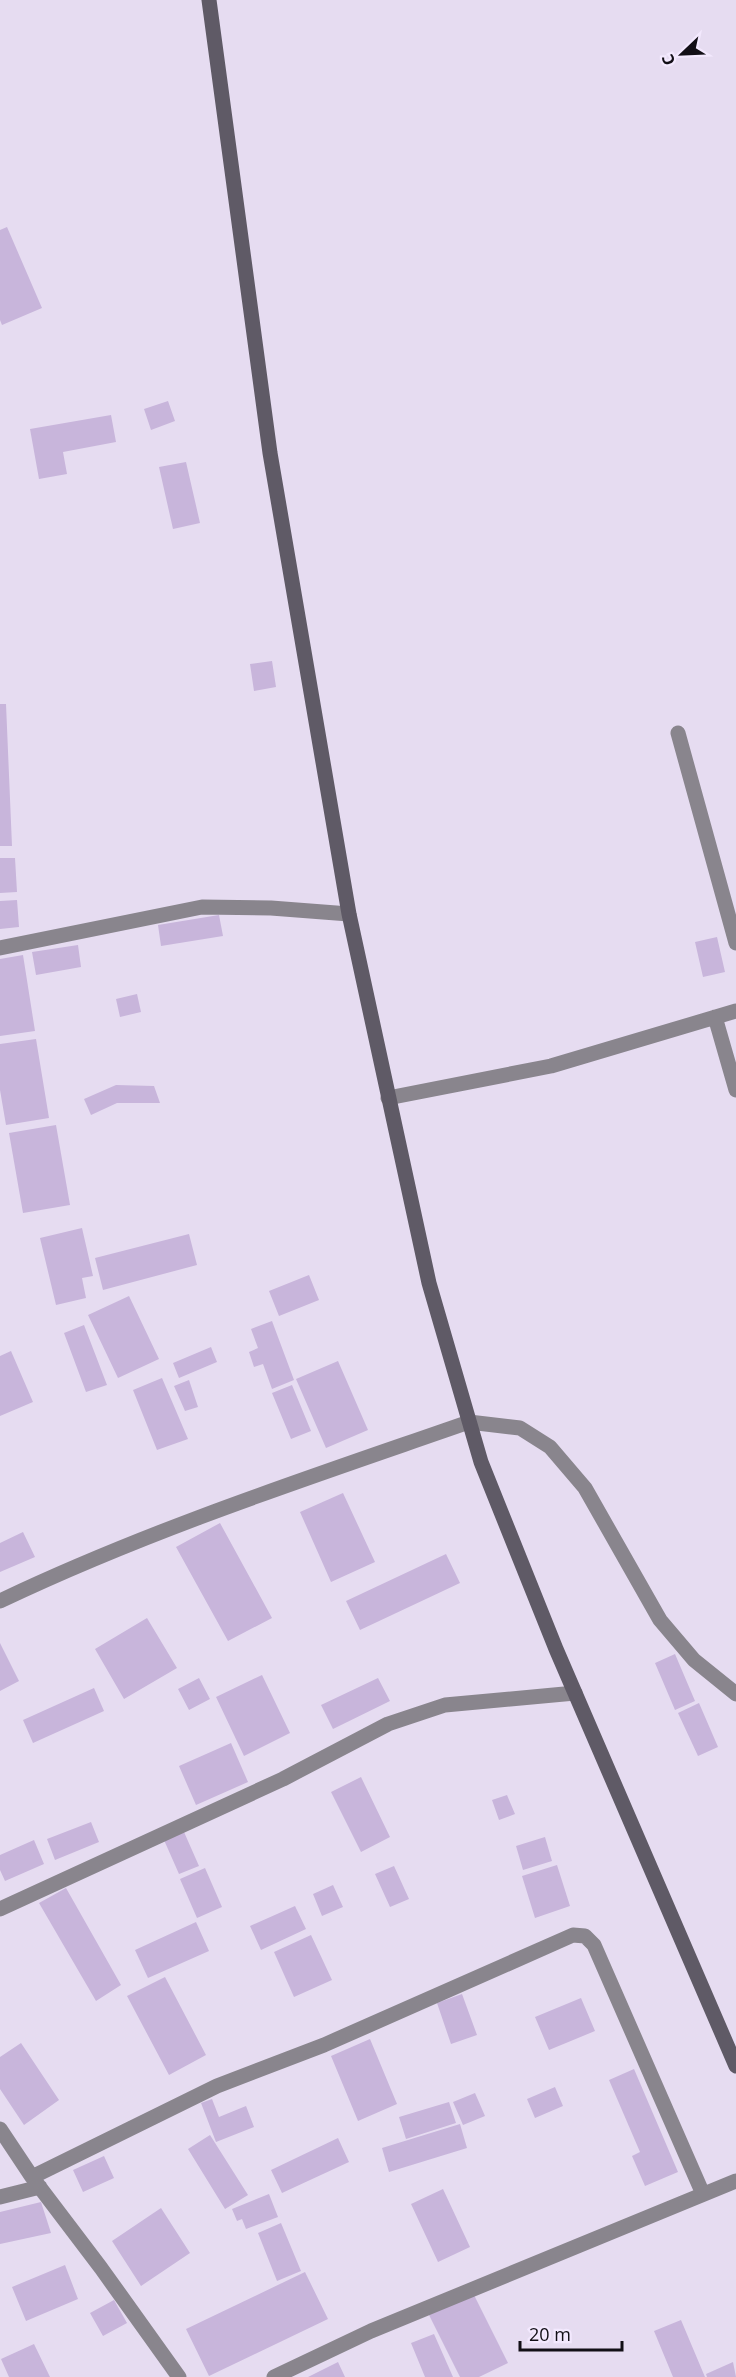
<svg xmlns="http://www.w3.org/2000/svg" width="736" height="2377" font-family="'Open Sans',sans-serif">
<rect width="100%" height="100%" fill="#e6dcf1"/>
<!-- building -->
<path fill="#c8b5db" d="M7,227L42,308L2,325L0,320V230Z
M168,401L175,421L151,430L144,409Z
M111,415L116,442L63,452L67,474L39,479L30,429Z
M186,462L200,523L173,529L159,467Z
M272,661L276,687L254,691L250,664Z
M0,704H6L12,846H0Z
M0,858H15L17,892L0,893Z
M17,900L19,927L0,929V901Z
M219,915L223,936L161,946L158,925Z
M717,937L725,972L703,977L695,942Z
M78,945L81,967L36,975L32,952Z
M23,955L35,1031L0,1036V959Z
M137,994L141,1012L120,1017L116,999Z
M36,1039L49,1118L6,1125L0,1090V1044Z
M116,1085L154,1086L160,1103H117L91,1115L84,1099Z
M56,1125L70,1205L23,1213L9,1133Z
M82,1228L93,1276L82,1278L86,1298L56,1305L40,1238Z
M189,1234L197,1265L103,1290L95,1258Z
M309,1275L319,1300L279,1316L269,1291Z
M129,1296L159,1359L118,1378L88,1315Z
M272,1321L294,1380L272,1389L263,1364L254,1367L249,1352L258,1348L251,1329Z
M84,1325L107,1385L86,1392L64,1333Z
M211,1347L217,1362L179,1378L173,1363Z
M11,1351L33,1402L0,1416V1356Z
M338,1361L368,1430L326,1448L296,1379Z
M162,1378L188,1439L157,1450L133,1390Z
M189,1380L198,1407L185,1411L174,1386Z
M292,1385L311,1431L291,1439L272,1393Z
M343,1493L375,1562L331,1582L300,1512Z
M220,1523L272,1618L228,1641L176,1547Z
M23,1532L35,1557L0,1572V1543Z
M446,1554L460,1583L360,1630L346,1601Z
M147,1618L177,1668L124,1699L95,1649Z
M0,1643L19,1681L0,1691Z
M675,1654L695,1701L675,1710L655,1663Z
M262,1675L290,1733L244,1756L216,1697Z
M199,1678L210,1699L189,1710L178,1689Z
M378,1678L390,1701L333,1729L321,1705Z
M94,1688L104,1711L33,1743L23,1720Z
M699,1703L718,1747L698,1756L678,1713Z
M231,1743L248,1782L196,1805L179,1766Z
M361,1777L390,1837L361,1852L331,1792Z
M507,1795L515,1814L499,1820L492,1800Z
M91,1822L99,1842L55,1860L47,1839Z
M184,1832L199,1866L179,1874L164,1840Z
M545,1837L552,1861L523,1870L516,1846Z
M34,1840L44,1864L5,1881L0,1870V1855Z
M557,1865L570,1906L535,1918L522,1876Z
M394,1866L409,1899L390,1907L375,1874Z
M205,1868L222,1907L197,1918L180,1879Z
M333,1885L343,1907L322,1916L313,1894Z
M66,1888L121,1985L96,2001L39,1903Z
M295,1906L306,1929L261,1950L250,1926Z
M196,1922L209,1951L148,1978L135,1950Z
M311,1935L332,1980L294,1997L274,1952Z
M165,1977L206,2055L169,2075L127,1996Z
M462,1994L477,2035L451,2044L437,2003Z
M581,1998L595,2031L549,2050L535,2017Z
M370,2039L397,2104L358,2121L331,2056Z
M21,2043L59,2100L24,2125L0,2089V2057Z
M634,2069L678,2172L645,2186L632,2156L640,2152L609,2080Z
M555,2087L563,2106L535,2118L527,2099Z
M475,2093L485,2116L463,2125L453,2102Z
M212,2099L219,2117L246,2106L254,2127L216,2142L201,2103Z
M449,2102L456,2123L406,2139L399,2117Z
M460,2124L467,2148L389,2172L382,2148Z
M210,2135L248,2195L225,2209L188,2149Z
M338,2138L349,2162L282,2193L271,2170Z
M104,2156L114,2178L83,2192L73,2170Z
M443,2189L470,2247L438,2262L411,2204Z
M269,2194L278,2217L246,2229L242,2219L237,2221L232,2209Z
M41,2202L51,2233L0,2244V2212Z
M161,2208L190,2253L141,2286L112,2241Z
M281,2223L301,2271L277,2281L258,2233Z
M65,2265L78,2299L26,2321L12,2287Z
M305,2272L328,2319L209,2376L186,2329Z
M472,2291L508,2363L479,2377H460L428,2313Z
M114,2300L127,2323L103,2336L90,2313Z
M681,2320L705,2377H673L654,2331Z
M434,2334L453,2377H425L411,2343Z
M34,2344L50,2377H9L1,2359Z
M338,2362L345,2377H308Z
M733,2362L736,2377H707L706,2374Z"/>
<g fill="none" stroke-linecap="round" stroke-linejoin="round">
<!-- service -->
<path stroke="#89858d" stroke-width="15" d="M678,733L736,943
M715,1017L736,1090
M388,1098L551,1066L736,1011
M469,1422L520,1428L550,1447L585,1488L660,1620L694,1660L736,1694"/>
<!-- minor -->
<path stroke="#89858d" stroke-width="15" d="M0,948L202,907L271,908L349,914
M0,1601C151,1529 311,1477 469,1422
M0,1909L283,1779L388,1724L445,1705L575,1693
M0,2129L32,2177L101,2268L179,2377
M32,2177L217,2086L324,2045L573,1935L585,1936L594,1945L703,2194
M0,2197L40,2187
M274,2377L371,2331L736,2181"/>
<!-- secondary -->
<path stroke="#5f5a66" stroke-width="15" d="M209,0L270,453L349,914L429,1283L481,1462L556,1649L736,2066"/>
</g>
<!-- north arrow -->
<g transform="translate(682 54) rotate(247)" stroke="#f3e9fe" stroke-width="4.5" paint-order="stroke">
<path d="M0-4.5L10 22L0 15L-10 22Z" fill="#120f16"/>
<text y="-9" font-size="16" font-weight="bold" text-anchor="middle" fill="#120f16">С</text>
</g>
<!-- scale -->
<path d="M520 2341v9h102v-9" fill="none" stroke="#120f16" stroke-width="3"/>
<text x="529" y="2341" font-size="18" fill="#120f16" stroke="#f3e9fe" stroke-width="4.5" paint-order="stroke">20 m</text>
</svg>
